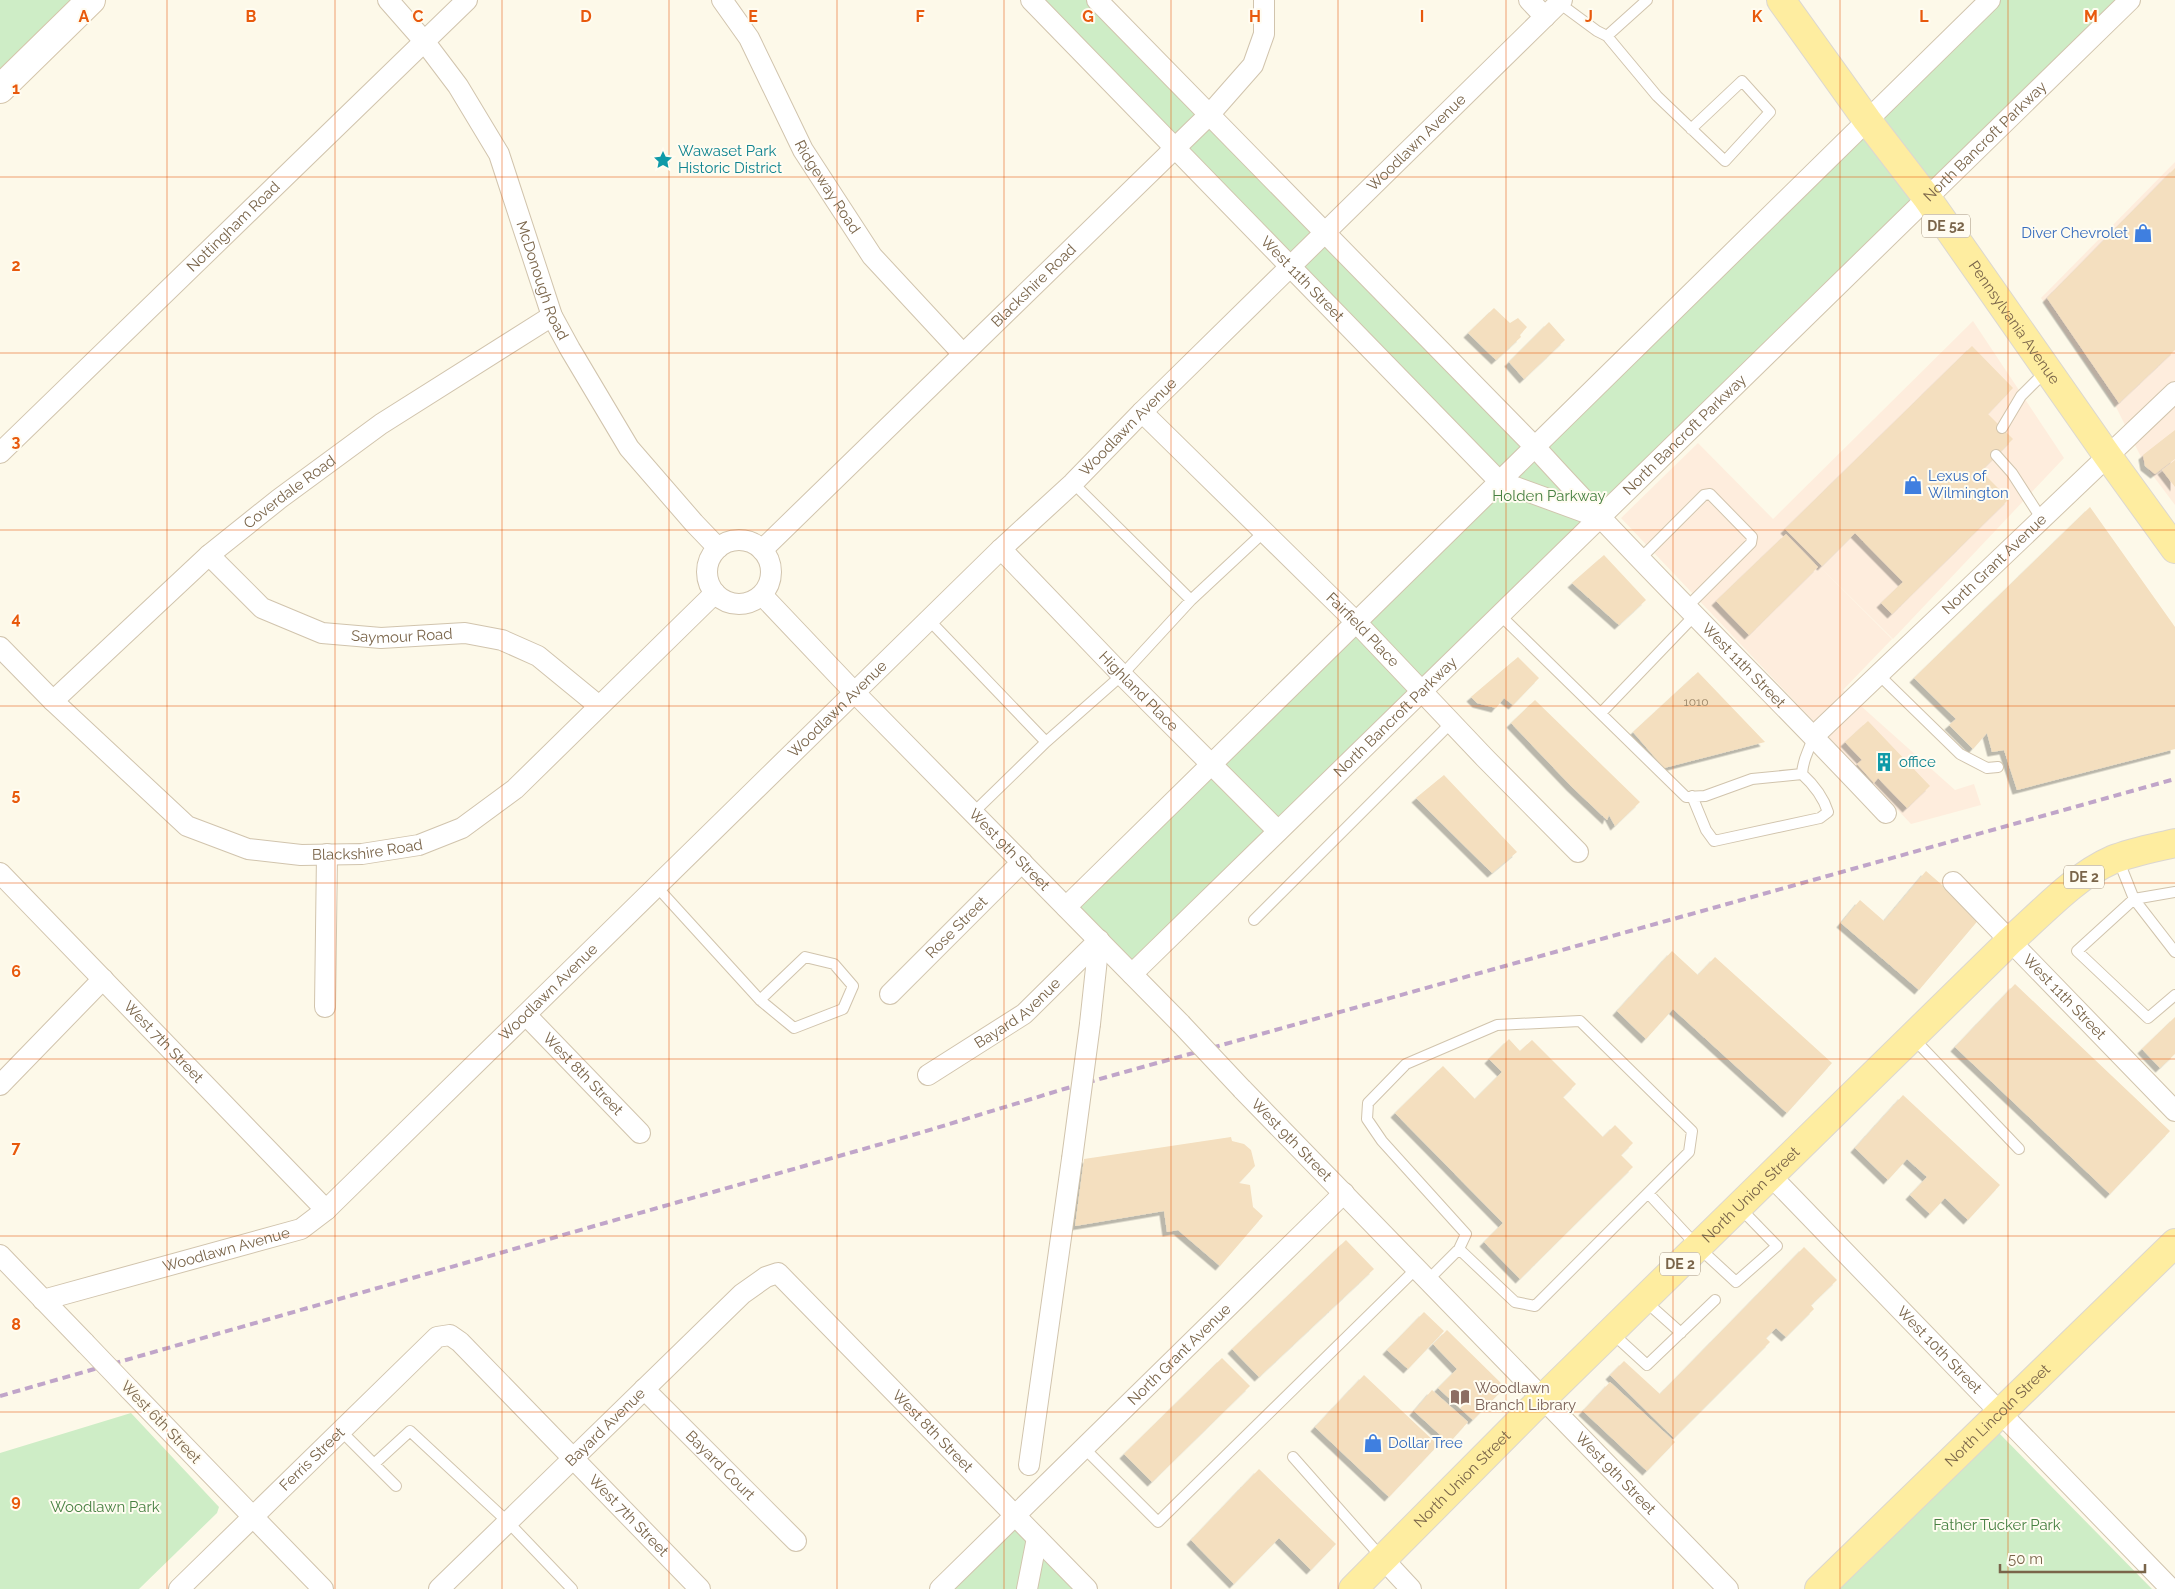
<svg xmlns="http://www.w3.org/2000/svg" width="2175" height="1589" font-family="Raleway,sans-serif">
<defs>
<filter id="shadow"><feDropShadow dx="-4.5" dy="4.5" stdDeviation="0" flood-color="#0004"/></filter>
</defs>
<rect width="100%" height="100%" fill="#fdf9e9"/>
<!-- commercial -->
<path fill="#feeddd" d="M2175,162V505L2145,465L2115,405L2041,298Z
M1973,321L2064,458L1893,639L1812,559L1892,639L1843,690L1955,790L1974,784L1981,805L1911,824L1621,518L1698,443L1773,519Z"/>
<!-- green -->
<path fill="#ceedc6" d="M0,0H89L0,85Z
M1031,0H1097L1535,446L1990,0H2130L1132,974L1066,907L1499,481Z
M131,1413L219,1507L217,1513L139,1589H0V1453Z
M1999,1433L2152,1589H1840Z
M1015,1515L1085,1589H940Z"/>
<!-- building -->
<path fill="#f4dfbf" filter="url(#shadow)" d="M2175,168V350L2119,403L2047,298Z
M1494,308L1510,323L1518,318L1527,327L1520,335L1521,337L1496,360L1468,333Z
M1549,322L1565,340L1524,379L1509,362Z
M1972,346L2013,388L1988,414L2013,439L1981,471L2009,499L1892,614L1881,603L1903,582L1855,533L1822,566L1785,529Z
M2175,430V459L2155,474L2145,466L2143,455Z
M2175,460V487L2162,470Z
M2090,507L2175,627V749L2017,790L2004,750L1992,752L1987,733L1973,749L1949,725L1956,719L1914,678Z
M1786,534L1818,567L1749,635L1716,601Z
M1604,555L1646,600L1619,625L1572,583Z
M1518,657L1539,678L1513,705L1504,698L1496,708L1477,703L1471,697Z
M1698,672L1765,742L1664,768L1633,732Z
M1535,700L1640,802L1615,826L1609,815L1607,820L1571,786L1511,723Z
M1868,721L1930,786L1907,808L1878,778L1874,783L1857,764L1862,760L1845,742Z
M1444,775L1517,852L1492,873L1416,798Z
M1926,871L1980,918L1919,990L1841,923L1860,900L1884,921Z
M1672,951L1698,975L1715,957L1832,1063L1787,1113L1673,1009L1646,1039L1617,1011Z
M2015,984L2170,1131L2110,1194L1955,1047Z
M2175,1017V1054L2160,1068L2142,1049Z
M1509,1039L1520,1051L1532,1040L1576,1084L1563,1097L1603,1137L1615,1125L1633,1143L1621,1155L1633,1167L1520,1279L1484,1242L1503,1223L1395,1113L1443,1066L1475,1099L1502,1072L1489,1059Z
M1903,1095L2000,1185L1968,1220L1945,1198L1930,1214L1910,1195L1927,1177L1907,1159L1888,1180L1855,1148Z
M1231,1137L1232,1141L1244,1144L1251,1150L1255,1166L1239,1183L1250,1185L1253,1207L1263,1216L1220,1266L1178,1230L1167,1232L1164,1211L1075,1226L1084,1159Z
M1346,1240L1374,1269L1259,1377L1232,1349Z
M1804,1247L1837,1280L1811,1305L1814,1309L1786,1337L1776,1328L1766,1338L1770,1342L1674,1438L1610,1375L1624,1361L1660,1394Z
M1424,1312L1444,1331L1408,1369L1387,1350Z
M1447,1330L1505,1387L1473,1420L1438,1388L1457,1369L1433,1344Z
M1222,1358L1250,1386L1152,1482L1124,1454Z
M1364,1375L1438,1445L1389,1497L1315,1427Z
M1610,1382L1675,1442L1647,1471L1583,1411Z
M1432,1390L1468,1422L1449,1443L1414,1411Z
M1259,1469L1336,1544L1311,1570L1279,1538L1234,1584L1191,1540Z"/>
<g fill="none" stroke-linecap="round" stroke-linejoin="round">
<!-- lane casing -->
<g stroke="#d1c4ad" stroke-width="12">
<path id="lane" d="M1559,3L1597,31L1607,36L1647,0
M1607,36L1657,96L1725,161L1770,112L1742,81L1691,129
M2002,428L2021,396L2046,371
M1996,455L2012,473L2041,518
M1073,483L1191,600
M1640,559L1704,495L1710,494L1752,537L1751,543L1687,607
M1500,615L1686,797L1705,796L1752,779L1802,774C1814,785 1823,796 1828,812L1820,818L1714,841L1706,830L1692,796
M929,620L1046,742L1122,675L1191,600L1264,532
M1878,674L1960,754L1987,768L1998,767
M1601,713L1695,615
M1802,774C1803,757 1809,752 1813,737
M973,813L1046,742
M2118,859L2134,899L2175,892
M657,887L760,1000L794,1028L843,1009L853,986L834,964L805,957L760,1000
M1254,920L1451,723
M2175,952L2134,899L2077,951L2148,1018L2175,995
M1913,1038L2019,1149
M1648,1193L1698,1247L1736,1282L1777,1246L1739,1207
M1428,1280L1459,1249L1515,1302L1535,1306L1689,1152L1692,1131L1580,1021L1497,1025L1406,1064L1368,1103L1367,1119L1382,1141L1466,1234L1459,1249
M1644,1300L1681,1333
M1612,1333L1647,1365L1715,1300
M341,1431L374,1464L410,1431L508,1522L572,1589
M1084,1448L1158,1522L1417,1268
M1293,1457L1383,1559
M374,1464L396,1486"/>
</g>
<!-- street casing -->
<g stroke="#d1c4ad" stroke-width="22">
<g id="street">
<path id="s1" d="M388,0L424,41L458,86L499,154L552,316L570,349L629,448L694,523L718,548"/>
<path id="s2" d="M722,0L749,38L803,150L872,256L962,353"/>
<path id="s3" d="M1031,0L1499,481L1595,516"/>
<path id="s4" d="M1097,0L1535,447C1648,572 1770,689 1886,813"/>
<path d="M1529,0L1545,17"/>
<path id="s5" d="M1142,412L1356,622L1485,758L1578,852"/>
<path id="s6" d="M0,453L467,0"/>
<circle cx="739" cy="572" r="32"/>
<path id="s7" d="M1001,549L1122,675L1278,831"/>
<path id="s8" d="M762,550L1209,115L1253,65L1264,34V0"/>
<path id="s9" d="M209,555L262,608L322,633L381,638L465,633L502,640L538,656L599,706"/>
<path id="s10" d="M762,595L855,693L1181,1024"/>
<path id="s11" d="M0,647L53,701L187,826L248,849L301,855L362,854L419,845L462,828L515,789L715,593"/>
<path id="s12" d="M53,701L209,555L279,499L381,424L552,316"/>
<path id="s13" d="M1814,736L2175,392"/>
<path id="s14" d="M0,873L326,1210"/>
<path id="s15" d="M1953,882L2175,1111"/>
<path d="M1066,907L1990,0"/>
<path id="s16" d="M1132,974L2130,0"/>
<path id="s17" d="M890,994L1022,862"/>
<path d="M325,1007L327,854"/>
<path id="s18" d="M526,1015L640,1133"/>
<path d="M1090,1024L1099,940"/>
<path id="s19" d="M928,1075L1024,1014L1099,940"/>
<path d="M0,1085L103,979"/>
<path id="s20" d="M1242,1089L1728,1589"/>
<path id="s21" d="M1771,1176L2171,1589"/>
<path d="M0,1255L85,1343"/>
<path id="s22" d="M43,1300L301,1229L326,1210L1001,549L1073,483L1142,412L1562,0"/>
<path d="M129,1389L323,1589"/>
<path id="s23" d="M644,1389L796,1541"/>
<path d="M1029,1465L1072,1159"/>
<path d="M1384,1560L1411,1589"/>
<path id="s24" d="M179,1589L437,1337L450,1335L460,1342L700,1589"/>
<path id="s25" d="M439,1589L742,1294L766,1277L778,1273L1087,1589"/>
<path id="s26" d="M940,1589L1344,1193"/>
<path d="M1027,1589L1037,1538"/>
</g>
</g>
<!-- secondary casing -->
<g stroke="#d4c5ab" stroke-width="30">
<path id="secondary" d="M0,89L91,0"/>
</g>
<!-- primary casing -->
<g stroke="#dcd7d0" stroke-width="30">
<g id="primary">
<path id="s27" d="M1781,0L1867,120L1927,198L2107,455L2175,549"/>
<path id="s28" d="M1353,1589L1529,1412L2010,941C2040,915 2075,876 2112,860C2132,852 2154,848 2175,843"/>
<path id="s29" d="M1819,1589L2175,1243"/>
</g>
</g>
<!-- lane -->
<use href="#lane" stroke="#fff" stroke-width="10"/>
<!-- street -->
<use href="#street" stroke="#fff" stroke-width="20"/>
<!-- secondary -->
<use href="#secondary" stroke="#fff" stroke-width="28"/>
<!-- primary -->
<use href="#primary" stroke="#feeda0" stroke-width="28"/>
<!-- rail -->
<path stroke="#c0a5c9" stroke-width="4" stroke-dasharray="8 5" stroke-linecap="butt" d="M0,1396L923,1132L1064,1089L2175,779"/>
<!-- street-bridge casing -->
<g stroke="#d1c4ad" stroke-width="22" stroke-linecap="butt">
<path id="street-bridge" d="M1181,1024L1242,1089
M1072,1159L1090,1024
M85,1343L129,1389"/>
</g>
<!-- street-bridge -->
<use href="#street-bridge" stroke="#fff" stroke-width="20"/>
</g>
<!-- grid -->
<path fill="none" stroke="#e8590c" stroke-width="1" stroke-opacity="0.55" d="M167,0V1589M335,0V1589M502,0V1589M669,0V1589M837,0V1589M1004,0V1589M1171,0V1589M1338,0V1589M1506,0V1589M1673,0V1589M1840,0V1589M2008,0V1589M0,177H2175M0,353H2175M0,530H2175M0,706H2175M0,883H2175M0,1059H2175M0,1236H2175M0,1412H2175"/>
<!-- icons -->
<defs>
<g id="sight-bare" transform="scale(1.5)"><path d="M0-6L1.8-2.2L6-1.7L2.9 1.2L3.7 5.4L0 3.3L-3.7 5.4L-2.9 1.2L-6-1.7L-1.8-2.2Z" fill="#0f9aa8" stroke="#fffcf1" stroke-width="2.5" paint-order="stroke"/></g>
<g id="shop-bare" transform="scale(1.5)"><path d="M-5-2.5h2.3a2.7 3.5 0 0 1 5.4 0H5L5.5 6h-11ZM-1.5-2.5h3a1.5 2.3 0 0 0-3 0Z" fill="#3f7fe0" stroke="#fffcf1" stroke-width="2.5" paint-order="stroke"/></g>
<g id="building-bare" transform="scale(1.5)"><path d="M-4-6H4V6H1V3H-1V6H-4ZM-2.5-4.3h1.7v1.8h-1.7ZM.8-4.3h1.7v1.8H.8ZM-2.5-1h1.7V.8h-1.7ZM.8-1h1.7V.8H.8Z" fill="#0f9aa8" stroke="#fffcf1" stroke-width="2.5" paint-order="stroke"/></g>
<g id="library-bare" transform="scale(1.5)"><path d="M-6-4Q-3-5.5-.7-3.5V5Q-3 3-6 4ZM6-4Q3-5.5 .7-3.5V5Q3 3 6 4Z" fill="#8d6e63" stroke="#fffcf1" stroke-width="2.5" paint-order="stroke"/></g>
</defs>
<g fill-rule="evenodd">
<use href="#sight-bare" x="663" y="160"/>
<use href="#shop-bare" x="2143" y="233"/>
<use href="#shop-bare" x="1913" y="485"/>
<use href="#building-bare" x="1884" y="762"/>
<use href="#library-bare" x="1460" y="1397"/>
<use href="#shop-bare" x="1373" y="1443"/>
</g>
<g text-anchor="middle" stroke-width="4" stroke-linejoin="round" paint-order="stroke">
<!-- number labels -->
<g font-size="12" fill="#988467">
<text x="1696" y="706">1010</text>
</g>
<!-- shield labels -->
<g fill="#fffcf1" stroke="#a2927c" stroke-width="1">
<rect x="1922" y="214.5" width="48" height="23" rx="4"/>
<rect x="2064" y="865.5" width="40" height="23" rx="4"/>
<rect x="1660" y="1252.5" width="40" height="23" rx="4"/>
</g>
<g font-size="14" font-weight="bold" fill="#7a654a">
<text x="1946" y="231">DE 52</text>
<text x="2084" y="882">DE 2</text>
<text x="1680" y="1269">DE 2</text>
</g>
<!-- street labels -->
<g font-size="15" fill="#7a654a" stroke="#fffcf1">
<text dy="5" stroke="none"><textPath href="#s16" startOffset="1192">North Bancroft Parkway</textPath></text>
<text dy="5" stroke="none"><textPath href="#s22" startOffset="1825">Woodlawn Avenue</textPath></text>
<text dy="5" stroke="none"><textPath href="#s2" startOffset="215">Ridgeway Road</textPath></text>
<text dy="5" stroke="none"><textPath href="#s6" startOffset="325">Nottingham Road</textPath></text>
<text dy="5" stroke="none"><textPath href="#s3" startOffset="389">West 11th Street</textPath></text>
<text dy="5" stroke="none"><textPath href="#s1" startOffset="324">McDonough Road</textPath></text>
<text dy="5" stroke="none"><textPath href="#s8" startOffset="379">Blackshire Road</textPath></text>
<text dy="5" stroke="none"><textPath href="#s27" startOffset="398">Pennsylvania Avenue</textPath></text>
<text dy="5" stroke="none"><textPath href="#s22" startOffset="1420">Woodlawn Avenue</textPath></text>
<text dy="5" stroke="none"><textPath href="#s16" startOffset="772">North Bancroft Parkway</textPath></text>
<text dy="5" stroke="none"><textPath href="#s12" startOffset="316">Coverdale Road</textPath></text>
<text dy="5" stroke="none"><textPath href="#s13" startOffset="249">North Grant Avenue</textPath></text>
<text dy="5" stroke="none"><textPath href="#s5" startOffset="310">Fairfield Place</textPath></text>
<text dy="5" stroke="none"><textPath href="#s9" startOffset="220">Saymour Road</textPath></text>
<text dy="5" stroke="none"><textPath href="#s4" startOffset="928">West 11th Street</textPath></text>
<text dy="5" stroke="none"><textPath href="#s7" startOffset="198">Highland Place</textPath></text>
<text dy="5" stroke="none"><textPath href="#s22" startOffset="1015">Woodlawn Avenue</textPath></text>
<text dy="5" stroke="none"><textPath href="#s16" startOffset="368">North Bancroft Parkway</textPath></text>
<text dy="5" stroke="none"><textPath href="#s11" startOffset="444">Blackshire Road</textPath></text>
<text dy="5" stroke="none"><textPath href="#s10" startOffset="355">West 9th Street</textPath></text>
<text dy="5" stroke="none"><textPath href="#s17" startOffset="94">Rose Street</textPath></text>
<text dy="5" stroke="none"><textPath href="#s22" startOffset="610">Woodlawn Avenue</textPath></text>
<text dy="5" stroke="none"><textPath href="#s15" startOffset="160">West 11th Street</textPath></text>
<text dy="5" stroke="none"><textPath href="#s19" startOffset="109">Bayard Avenue</textPath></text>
<text dy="5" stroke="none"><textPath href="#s14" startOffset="235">West 7th Street</textPath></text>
<text dy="5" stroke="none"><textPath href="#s18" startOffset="82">West 8th Street</textPath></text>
<text dy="5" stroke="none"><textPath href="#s20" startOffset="71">West 9th Street</textPath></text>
<text dy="5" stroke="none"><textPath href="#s28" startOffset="560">North Union Street</textPath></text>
<text dy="5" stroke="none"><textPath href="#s22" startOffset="190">Woodlawn Avenue</textPath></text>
<text dy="5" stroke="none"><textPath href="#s21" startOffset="242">West 10th Street</textPath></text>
<text dy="5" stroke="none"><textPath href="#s26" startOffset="335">North Grant Avenue</textPath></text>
<text dy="5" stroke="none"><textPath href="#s29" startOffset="249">North Lincoln Street</textPath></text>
<text transform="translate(161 1422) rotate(46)" y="5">West 6th Street</text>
<text dy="5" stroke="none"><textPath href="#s25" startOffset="232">Bayard Avenue</textPath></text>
<text dy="5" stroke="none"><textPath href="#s25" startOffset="686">West 8th Street</textPath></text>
<text dy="5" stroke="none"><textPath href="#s24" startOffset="186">Ferris Street</textPath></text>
<text dy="5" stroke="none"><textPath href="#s23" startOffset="108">Bayard Court</textPath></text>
<text dy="5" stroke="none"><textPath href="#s20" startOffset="536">West 9th Street</textPath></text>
<text dy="5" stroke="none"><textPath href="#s28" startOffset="155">North Union Street</textPath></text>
<text dy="5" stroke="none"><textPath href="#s24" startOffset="628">West 7th Street</textPath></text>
</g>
<!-- culture labels -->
<g font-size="15" fill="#0d838f" stroke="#fffcf1" text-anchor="start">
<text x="678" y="156">Wawaset Park<tspan x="678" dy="17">Historic District</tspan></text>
<text x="1899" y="767">office</text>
</g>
<!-- shop labels -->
<g font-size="15" fill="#366cbe" stroke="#fffcf1" text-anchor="start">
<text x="2128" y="238" text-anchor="end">Diver Chevrolet</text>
<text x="1928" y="481">Lexus of<tspan x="1928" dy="17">Wilmington</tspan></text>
<text x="1388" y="1448">Dollar Tree</text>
</g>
<!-- park labels -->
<g font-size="15" fill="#488142" stroke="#fffcf1">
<text x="1549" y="501">Holden Parkway</text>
<text x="105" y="1512">Woodlawn Park</text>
<text x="1997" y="1530">Father Tucker Park</text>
</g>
<!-- education labels -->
<g font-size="15" fill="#785e54" stroke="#fffcf1" text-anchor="start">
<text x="1475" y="1393">Woodlawn<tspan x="1475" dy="17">Branch Library</tspan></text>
</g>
</g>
<g font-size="16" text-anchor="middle" font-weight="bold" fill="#e8590c" stroke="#fffcf1" stroke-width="4" stroke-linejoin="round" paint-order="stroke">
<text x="84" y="22">A</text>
<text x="251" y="22">B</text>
<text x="418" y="22">C</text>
<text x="586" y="22">D</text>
<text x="753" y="22">E</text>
<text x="920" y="22">F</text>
<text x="1088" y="22">G</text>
<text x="1255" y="22">H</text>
<text x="1422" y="22">I</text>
<text x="1589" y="22">J</text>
<text x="1757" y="22">K</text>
<text x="1924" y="22">L</text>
<text x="2091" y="22">M</text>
<text x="16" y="94">1</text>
<text x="16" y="271">2</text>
<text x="16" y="447">3</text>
<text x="16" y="624">4</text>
<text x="16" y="800">5</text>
<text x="16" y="977">6</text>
<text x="16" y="1153">7</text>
<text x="16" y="1330">8</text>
<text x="16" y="1506">9</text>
</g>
<!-- scale -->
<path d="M2000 1564v8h145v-8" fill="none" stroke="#7a654a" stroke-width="2.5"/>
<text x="2008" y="1564" font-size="15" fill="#7a654a" stroke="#fffcf1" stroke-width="4" paint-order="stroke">50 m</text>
</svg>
